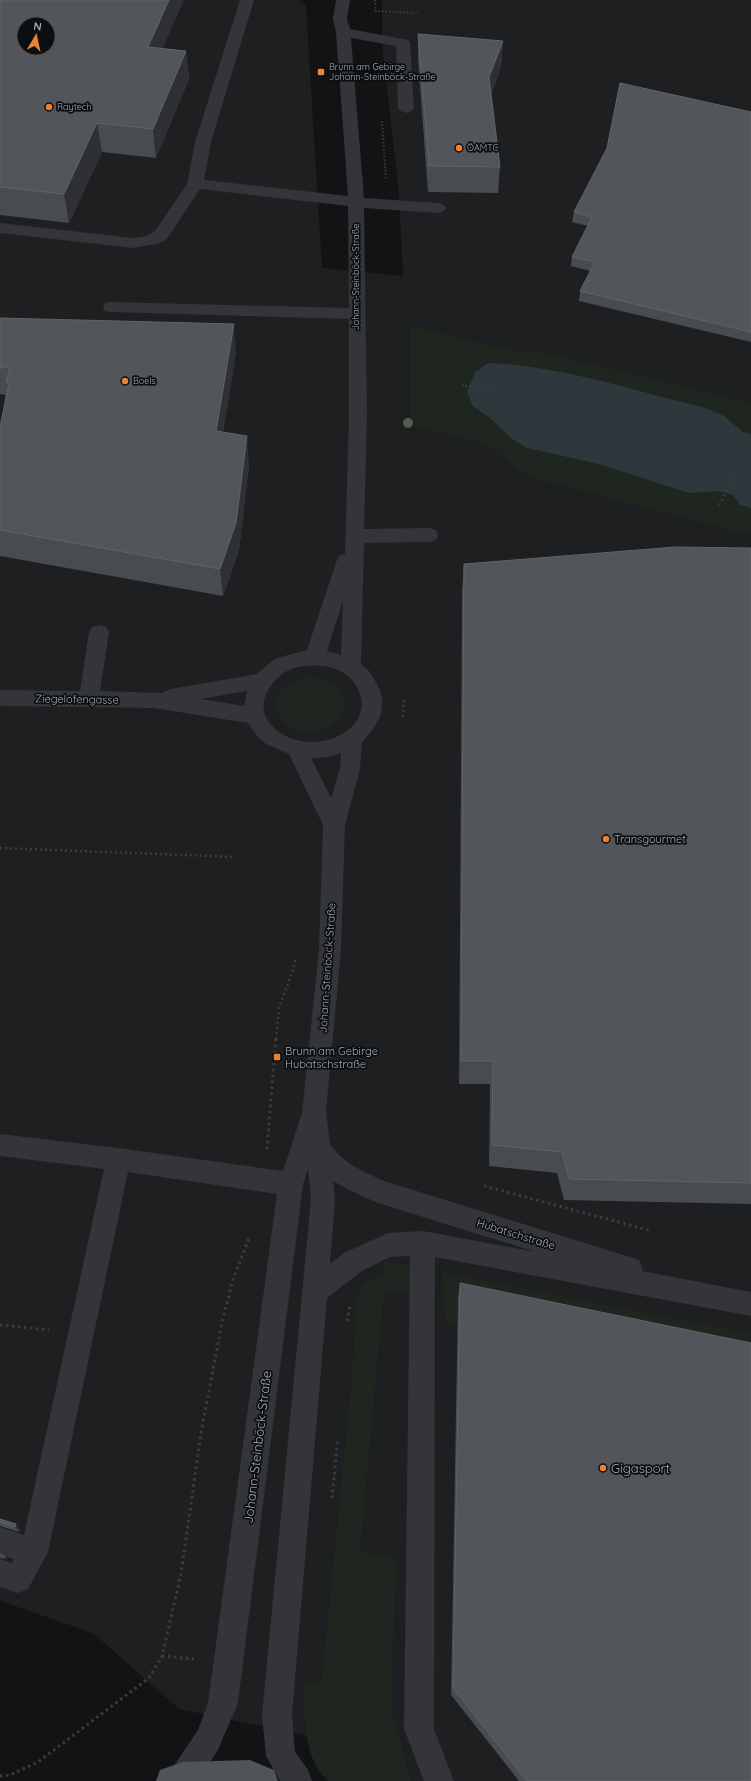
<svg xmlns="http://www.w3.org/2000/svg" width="751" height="1781" font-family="Quicksand,sans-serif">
<rect width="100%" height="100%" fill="#121314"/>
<!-- built -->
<path fill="#1e1f21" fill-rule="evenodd" d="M0,0H299L306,6L322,268L403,276L399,193L383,53L382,0H751V403L537,350L517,351L409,325L410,425L484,444L528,477L751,536V1781H362L338,1742L179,1709L93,1633L0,1601ZM24,24H48V48H24Z"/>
<!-- green -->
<path fill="#1f261f" d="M409,325L517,351L537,350L751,403V536L528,477L484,444L410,425Z
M309,677C381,683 329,755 286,724C272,713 273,692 289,683C295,679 302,678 309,677Z
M384,1261L415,1266V1290L384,1291L360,1551L396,1558L391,1708L411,1781H328C301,1755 305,1715 304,1680L321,1686L351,1387L357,1299L365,1284L383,1271Z
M442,1272L751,1334V1360L457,1328L446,1325Z"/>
<!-- water -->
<path fill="#2c383c" d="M488,363C562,366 634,391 706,408L724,416L743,432L751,434V508L740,505L733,495L720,491L689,493L599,464L527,448L512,439L490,418L473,406L467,392L475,372Z"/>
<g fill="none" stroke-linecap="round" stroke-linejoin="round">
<!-- path-far2 -->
<path stroke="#393d40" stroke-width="2" stroke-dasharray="1.5 2" stroke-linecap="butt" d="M375,0L376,13
M375,11L418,13
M382,121L386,180
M462,385L497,392"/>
<!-- path-far1 -->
<path stroke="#393d40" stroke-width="2.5" stroke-dasharray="2 3" stroke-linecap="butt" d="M719,505L736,475
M403,717L404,700
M0,848L235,857
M276,1039L279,1008L293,970L296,957"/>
<!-- path -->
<path stroke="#393d40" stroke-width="3" stroke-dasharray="2.5 3.5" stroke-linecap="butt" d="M267,1149L276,1038
M484,1186L652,1231
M347,1321L350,1306
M0,1325L49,1330
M332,1498L338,1438
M162,1656L194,1659
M0,1776L10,1775L38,1762L149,1678L162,1656L181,1574L201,1433L222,1322L233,1280L249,1238"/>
<!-- minor -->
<path fill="#333539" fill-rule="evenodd" d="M240,0H254L211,142L204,180L348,196L336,32L333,19L336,0H350L347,19L350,29L403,39L408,40L410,43L414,108L411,111L406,113L401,111L398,108L396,46L351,38L364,198L438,203L444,205L446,208L444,211L438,213L364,208L367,415L364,529L429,528L436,530L438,535L436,540L429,542L364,543L361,664L370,672L378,686L382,696V705L381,715L373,729L362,742L360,769L345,825L341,950L326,1111L330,1145L340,1156L353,1166L381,1180L630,1257L639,1260L643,1269L642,1271L751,1292V1316L435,1257L434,1729L454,1781H424L404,1729L410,1256L390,1257L362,1271L327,1298L292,1715L295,1752L308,1770L312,1781H280L266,1756L262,1715L311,1199L308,1169L303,1184L238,1703L218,1750L198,1781H170L168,1777L173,1767L198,1730L208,1703L277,1194L128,1172L48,1552L28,1589L18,1593L0,1587V1559L12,1563L14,1559L0,1555V1527L24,1535L104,1169L0,1156V1134L118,1148L283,1171L302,1113L319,950L323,825L289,754L266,744L258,737L248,723L154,708L0,706V690L80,691L89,632L92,627L99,625L106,627L109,632L100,691L162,693L170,689L257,674L268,664L277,658L307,650L337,560L340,555L345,554L349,415V319L111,312L105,311L103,307L105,303L111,302L349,308L348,206L200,189L167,239L157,244L133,248L0,233V223L133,238L147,236L155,231L187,184L195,142ZM343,601L341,655L327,651ZM315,665C322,666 329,666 336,669C358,678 370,703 355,723C334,749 285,749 267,719C256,700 274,676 291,669C298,666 307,666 315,665ZM247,691L244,706L201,699ZM341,753L340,769L331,798L311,758L328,757ZM333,1181L351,1191L378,1203L536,1252L423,1231L388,1233L344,1253L330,1264L335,1199Z"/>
<!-- major -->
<path fill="#505357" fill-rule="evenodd" d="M250,1760L274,1770L278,1781H156L160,1770L183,1762Z"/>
</g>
<!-- trees -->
<circle fill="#505f4d" cx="408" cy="423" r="5"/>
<!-- wall -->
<path fill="#484b4f" d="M0,0L163,49L186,51L189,79L156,158L102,152L69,223L0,215Z
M418,34L503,41L501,67L491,94L500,167L498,193L428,192L418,60Z
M751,112V342L579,301L580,291L590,271L571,266L572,257L588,226L572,222L574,212Z
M0,318L236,352L223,432L249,464L239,550L223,596L0,556V427L6,395L0,394Z
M751,548V1204L564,1200L557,1173L489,1166L490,1084H459L462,593L464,564Z
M460,1283L751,1781H519L451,1695L458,1299Z
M0,1519L20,1529L19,1532L0,1526Z
M0,1553L4,1555L7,1559L0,1558Z"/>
<!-- shaded-wall -->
<path fill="#2e3033" d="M169,0H184L151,75L148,47Z
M503,41L501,67L487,103L489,77Z
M186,51L189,79L156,158L153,129Z
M97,123L102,152L69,223L64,194Z
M234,324L236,352L219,459L216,431Z
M247,436L249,464L239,550L223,596L220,569Z
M16,1524L20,1529L19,1532L15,1527Z"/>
<!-- building -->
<path fill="#52565a" stroke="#5f6468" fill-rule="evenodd" d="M0,0H169L148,47L186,51L153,129L97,123L64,194L0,187ZM24,24H48V48H24Z
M418,34L503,41L489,77L500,167L429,166Z
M620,83L751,112V332L580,291L595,262L572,257L592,217L574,212L607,148Z
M0,318L234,324L216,431L247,436L236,523L220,569L0,530V427L9,383L6,382L10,367H0Z
M675,547L751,548V1183L569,1179L562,1152L492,1145L493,1061H461L464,564Z
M460,1283L751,1343V1781H527L453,1688Z
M0,1519L16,1524L15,1527L0,1522Z"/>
<!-- markers -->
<g fill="#ea8234" stroke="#0d0e0f" stroke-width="1.5">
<rect x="317" y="68" width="8" height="8" rx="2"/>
<circle cx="49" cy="107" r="4"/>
<circle cx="459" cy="148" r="4"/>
<circle cx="125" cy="381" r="4"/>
<circle cx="606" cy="839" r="4"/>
<rect x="273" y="1053" width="8" height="8" rx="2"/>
<circle cx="603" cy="1468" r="4"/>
</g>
<g text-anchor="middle" stroke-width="3.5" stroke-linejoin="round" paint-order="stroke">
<!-- far-poi labels -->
<g font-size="9" fill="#a4adb4" stroke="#0d0e0f" text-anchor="start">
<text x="329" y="70">Brunn am Gebirge<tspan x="329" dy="10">Johann-Steinböck-Straße</tspan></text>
<text x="57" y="110">Raytech</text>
<text x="467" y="151">ÖAMTC</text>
<text x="133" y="384">Boels</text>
</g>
<!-- far-street labels -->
<g font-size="9" fill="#a4adb4" stroke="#0d0e0f">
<text transform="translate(356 277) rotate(-90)" y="3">Johann-Steinböck-Straße</text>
</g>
<!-- street labels -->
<g font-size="11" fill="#a4adb4" stroke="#0d0e0f">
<text transform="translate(77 699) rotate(1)" y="4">Ziegelofengasse</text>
<text transform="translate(327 968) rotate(-86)" y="4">Johann-Steinböck-Straße</text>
<text transform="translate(516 1234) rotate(17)" y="4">Hubatschstraße</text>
</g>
<!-- poi labels -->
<g font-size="11" fill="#a4adb4" stroke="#0d0e0f" text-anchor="start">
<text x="614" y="843">Transgourmet</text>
<text x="285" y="1055">Brunn am Gebirge<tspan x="285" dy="13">Hubatschstraße</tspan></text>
</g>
<!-- near-street labels -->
<g font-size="13" fill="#a4adb4" stroke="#0d0e0f">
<text transform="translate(257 1447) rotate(-83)" y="5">Johann-Steinböck-Straße</text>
</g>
<!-- near-poi labels -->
<g font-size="13" fill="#a4adb4" stroke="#0d0e0f" text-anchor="start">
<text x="611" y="1473">Gigasport</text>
</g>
</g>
<!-- north arrow -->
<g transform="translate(36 36) rotate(9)"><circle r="19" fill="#0d0e0f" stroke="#494e51"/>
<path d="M0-3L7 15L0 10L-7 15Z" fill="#ea8234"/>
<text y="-6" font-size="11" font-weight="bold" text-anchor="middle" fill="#a4adb4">N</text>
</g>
</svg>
